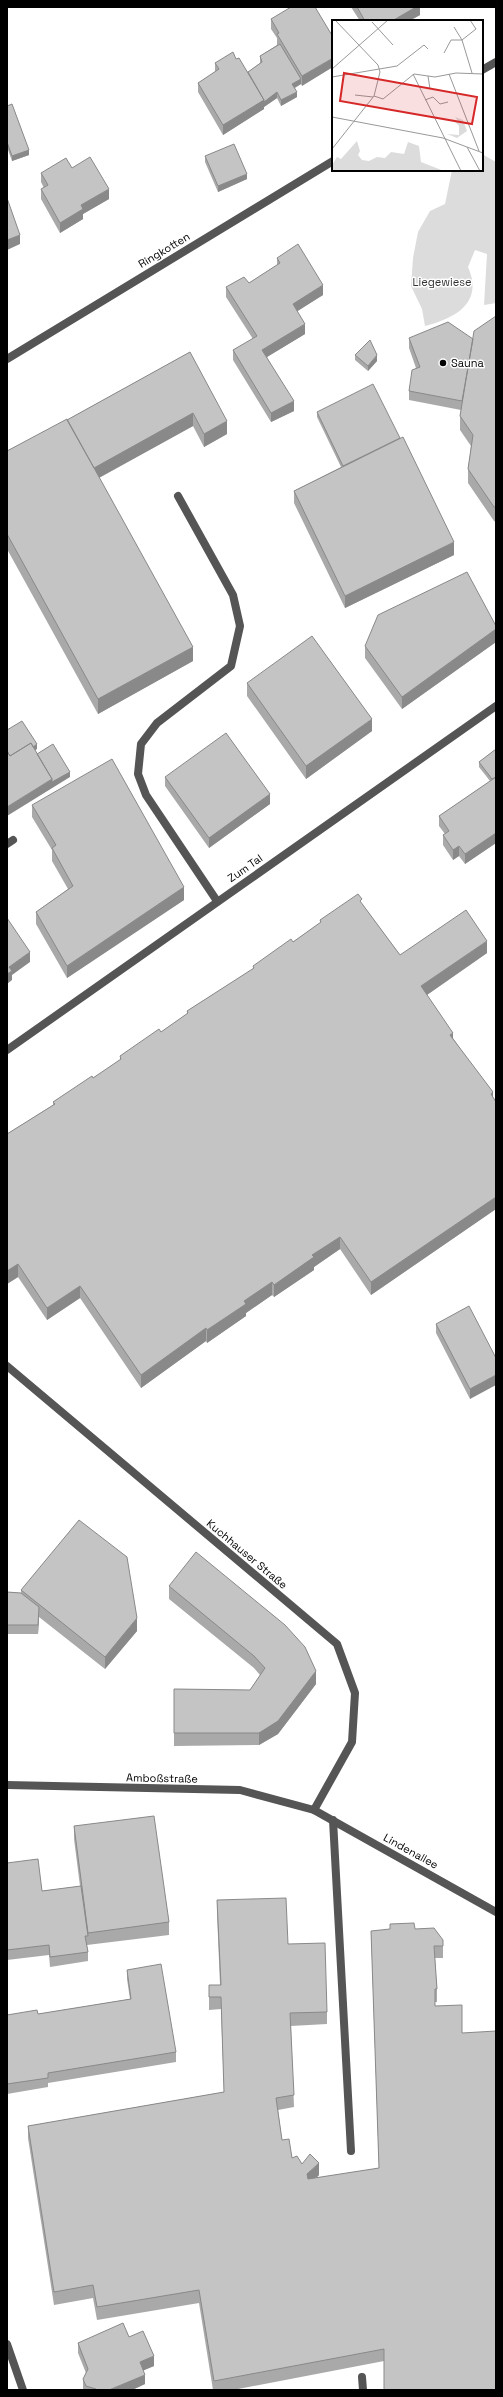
<svg xmlns="http://www.w3.org/2000/svg" width="503" height="2397" font-family="'Space Grotesk',sans-serif">
<rect width="100%" height="100%" fill="#fff"/>
<!-- green -->
<path fill="#dcdcdc" d="M482,154L496,162V303L484,305L487,254L475,250L468,267C484,303 455,318 425,326L422,309L411,286L413,258L418,232L430,211L445,204L452,170H482Z"/>
<g fill="none" stroke-linecap="round" stroke-linejoin="round">
<!-- service -->
<path stroke="#555" stroke-width="8" d="M178,496L233,595L240,626L231,666L157,723L141,744L138,774L146,795L217,901
M7,844L13,840
M333,1820L351,2151
M362,2377L363,2390"/>
<!-- minor -->
<path stroke="#555" stroke-width="8" d="M482,70L496,62
M7,359L333,161
M7,1050L496,706
M7,1366L337,1644L355,1693L352,1742L314,1810
M7,2344L23,2390"/>
<!-- tertiary -->
<path stroke="#555" stroke-width="8" d="M7,1785L240,1790L314,1810L496,1912"/>
</g>
<!-- wall -->
<path fill="#a9a9a9" d="M315,7L302,86L301,84L295,88L297,97L281,106L277,98L264,107V109L223,135L198,92V83L215,72V63L236,59L248,72L260,63V56L277,45V38L271,29V19Z
M351,7H420V15L409,21H360Z
M7,106L29,155L12,161L7,147Z
M205,156L247,179L218,192L205,162Z
M72,168L109,199L83,214V219L60,233L41,199V189L44,188L41,182V173Z
M277,258L323,295L297,311L305,334L267,357L294,411L271,422L233,360V350L253,339L226,297V287L249,283L277,265Z
M496,316V522L494,521L468,483V469L471,446L460,430V416L461,410L409,400V391L416,368L409,348V338L473,339Z
M190,352L227,434L204,447L193,426L99,478L193,661L98,714L7,549V451L67,420Z
M355,355L377,361L368,371L355,360Z
M317,412L454,555L345,608L294,503V491L341,467L317,417Z
M496,626V642L402,709L365,658V646Z
M247,683L372,731L306,779L247,696Z
M496,749V843L465,864L459,856L453,860L443,845V835L445,834L439,826V816L490,781L479,767V762Z
M165,777L270,804L209,848L165,786Z
M32,805L184,900L67,978L36,924V912L68,889L52,861V850L32,817Z
M362,904L400,955L487,953L427,995L453,1038L496,1102V1209L371,1295L340,1249L314,1267V1270L274,1297L272,1295L246,1313V1316L207,1343L206,1341L141,1388L80,1298L47,1320L18,1277L7,1284V1134L53,1105V1102L93,1078L120,1060V1056L161,1032L187,1014V1011L253,969V966L293,942L320,923V920Z
M436,1324L496,1358L470,1399L436,1333Z
M169,1586L316,1684L278,1734L259,1745L174,1746V1689L250,1690L260,1675L254,1668L169,1599Z
M21,1590L137,1631L105,1669L39,1617L38,1634H7V1592L21,1593Z
M74,1826L169,1922V1935L87,1945L88,1952V1961L50,1967L49,1955L7,1960V1863L42,1891L80,1886L74,1839Z
M217,1900L288,1944L327,2012V2024L291,2026L294,2107L278,2110L282,2140L292,2158L319,2175L316,2178L379,2168L371,1931L415,1929L443,1946V1958H435L437,1989V2002H435L384,2361L233,2390H213L199,2303L97,2320L93,2298L54,2305L28,2138V2126L224,2092L221,2009L209,2010V1985H220L217,1913Z
M127,1970L176,2052V2062L48,2083V2087L7,2094V2015L38,2014L130,1999L127,1979Z
M129,2337L154,2366L143,2370L145,2384L132,2390H83V2379L86,2373L78,2353V2343Z"/>
<!-- shaded-wall -->
<path fill="#898989" d="M416,7H420V15L409,21H392Z
M333,58V67L302,86V76Z
M301,79V84L292,89V84Z
M277,92V98L264,107V109L223,135V125Z
M297,92V97L281,106V100Z
M29,150V155L12,161V156Z
M247,174V179L218,192V186Z
M109,189V199L83,214V219L60,233V223L81,205Z
M20,235V244L7,250V240Z
M323,285V295L293,314V304Z
M305,324V334L262,360V350Z
M377,355V361L368,371V366Z
M294,401V411L271,422V413Z
M193,413V426L93,481V468Z
M227,421V434L204,447V434Z
M454,542V555L345,608V596Z
M496,629V642L402,709V697Z
M193,647V661L98,714V699Z
M372,719V731L306,779V766Z
M37,744V749L10,766V760Z
M70,772V777L7,816V807L52,779Z
M270,794V804L209,848V838Z
M496,833V843L465,864V854Z
M459,846V856L453,860V850Z
M184,887V900L67,978V966Z
M487,941V953L421,999V986Z
M30,952V962L12,975V980L7,984V974L9,967Z
M453,1033V1046L450,1035Z
M493,1092V1104L491,1094Z
M496,1197V1209L371,1295V1282Z
M340,1237V1249L314,1267V1270L274,1297V1285L312,1255Z
M18,1264V1277L7,1284V1271Z
M272,1282V1295L246,1313V1316L207,1343V1330L244,1301Z
M80,1286V1298L47,1320V1308Z
M206,1328V1341L141,1388V1375Z
M496,1375V1385L470,1399V1389Z
M39,1607V1617L38,1634V1625Z
M137,1618V1631L105,1669V1657Z
M316,1671V1684L278,1734L259,1745V1733Z
M319,2163V2175L307,2187V2174Z
M154,2356V2366L140,2372V2362Z
M145,2375V2384L132,2390H109Z"/>
<!-- building -->
<path fill="#c4c4c4" stroke="#898989" d="M291,7H315L333,37V58L302,76L277,34L279,33L271,19Z
M357,7H416L392,21H365Z
M280,44L301,79L292,84L297,92L281,100L277,92L264,102V100L248,72L262,62L260,56Z
M233,52L236,59L239,58L264,100L223,125L198,83L219,69L215,63Z
M12,104L29,150L12,156L7,142V106Z
M234,144L247,174L218,186L205,156Z
M90,157L109,189L81,205L83,209L60,223L41,189L48,185L41,173L66,158L72,168Z
M7,198L20,235L7,240Z
M298,244L323,285L293,304L305,324L262,350L294,401L271,413L233,350L257,336L226,287L244,277L249,283L280,263L277,258Z
M496,316V507H494L468,469L473,435L460,416L474,331Z
M448,322L473,339L462,401L409,391L412,370L420,367L409,338Z
M370,340L377,355L368,366L355,355Z
M190,352L227,421L204,434L193,413L94,468L67,420Z
M373,384L400,438L343,466L317,412Z
M67,419L193,647L98,699L7,534V451Z
M403,437L454,542L345,596L294,491Z
M467,572L496,626V629L402,697L365,646L378,615Z
M312,636L372,719L306,766L247,683Z
M22,721L37,744L33,747L31,743L10,756L7,751V730Z
M226,733L270,794L209,838L165,777Z
M31,743L52,779L7,807V751L10,756Z
M53,744L70,772L52,782V779L37,754Z
M496,749V777L492,779L479,762Z
M112,759L184,887L67,966L36,912L73,886L52,848L56,845L32,805Z
M496,777V833L465,854L459,846L453,850L443,835L449,831L439,816Z
M358,894L362,899L360,901L400,955L466,910L487,941L421,986L453,1033L450,1035L493,1092L491,1094L496,1102V1197L371,1282L340,1237L312,1255L314,1257L274,1285L272,1282L244,1301L246,1304L207,1330L206,1328L141,1375L80,1286L47,1308L18,1264L7,1271V1134L55,1104L53,1102L92,1076L93,1078L121,1059L120,1056L159,1029L161,1032L188,1013L187,1011L254,968L253,966L291,939L293,942L321,922L320,920Z
M7,918L30,952L9,967L12,971L7,974Z
M469,1306L496,1358V1375L470,1389L436,1324Z
M79,1520L127,1557L137,1618L105,1657L21,1590Z
M196,1552L285,1625L305,1647L316,1671L278,1721L259,1733H174V1689L250,1690L265,1668L254,1656L169,1586Z
M7,1592L21,1593L39,1607L38,1625H7Z
M154,1816L169,1922L88,1933L74,1826Z
M38,1859L42,1891L81,1886L88,1936H85L88,1952L50,1957L49,1945L7,1950V1863Z
M286,1898L288,1944L325,1943L327,2012L290,2013L294,2095L276,2098L282,2140L289,2139L292,2158L297,2156L302,2164L310,2154L319,2163L307,2174L308,2179L379,2168L371,1931L390,1929V1924L414,1923L415,1929L434,1928L443,1940V1946H434L437,1989H435V2006L462,2005V2033L496,2031V2390H384V2349L214,2381L199,2290L97,2307L93,2285L54,2292L28,2126L224,2092L221,1997H209V1985H221L217,1900Z
M161,1964L176,2052L48,2073V2078L7,2084V2015L37,2010L38,2014L131,1999L127,1970Z
M123,2323L129,2337L143,2331L154,2356L140,2362L145,2375L109,2390H97L96,2389L86,2386L83,2379L88,2369L78,2343Z"/>
<!-- markers -->
<circle fill="#000" stroke="#fff" stroke-width="1.5" cx="443" cy="363" r="4"/>
<g text-anchor="middle" stroke-width="3" stroke-linejoin="round" paint-order="stroke">
<!-- street labels -->
<g font-size="11" fill="#000" stroke="#fff">
<text transform="translate(164 250) rotate(-31)" y="4">Ringkotten</text>
<text transform="translate(245 868) rotate(-35)" y="4">Zum Tal</text>
<text transform="translate(247 1554) rotate(40)" y="4">Kuchhauser Straße</text>
<text transform="translate(162 1778) rotate(1)" y="4">Amboßstraße</text>
<text transform="translate(411 1851) rotate(29)" y="4">Lindenallee</text>
</g>
<!-- park labels -->
<g font-size="11" fill="#333" stroke="#fff">
<text x="442" y="286">Liegewiese</text>
</g>
<!-- poi labels -->
<g font-size="11" fill="#000" stroke="#fff" text-anchor="start">
<text x="451" y="367">Sauna</text>
</g>
</g>
<!-- overview -->
<g transform="translate(332 20)">
<rect width="151" height="151" fill="#fff"/>
<path d="M123,97L131,100L135,111L125,118L115,114L127,115V106L123,102L126,101ZM25,121L28,131L26,135L30,140L37,141L45,137L53,138L59,132L72,134L76,122L87,126L89,142L112,151H0V145L5,137L9,139Z" fill="#dcdcdc"/>
<path fill="none" stroke="#999" stroke-width="1" d="M40,2L61,25M122,7L130,20L140,53M130,20L144,9L138,0M112,33L119,20H130M0,49L56,0M81,54L129,151M117,54L147,131M96,56L98,69M0,57L65,46L92,25L96,29M23,75L41,77M42,76L51,79L82,54L103,57L124,53L151,54M93,80L101,77L108,84L116,82M0,97L111,118L151,133M135,127L148,151M0,129L42,76L48,52L46,45L3,0"/>
<path fill="#d62828" fill-opacity="0.15" stroke="#d62828" stroke-width="2" d="M12,53L145,77L140,104L8,81Z"/>
<rect width="151" height="151" fill="none" stroke="#000" stroke-width="2"/>
</g>
<!-- border -->
<rect width="503" height="2397" fill="none" stroke="#000000" stroke-width="16"/>
</svg>
